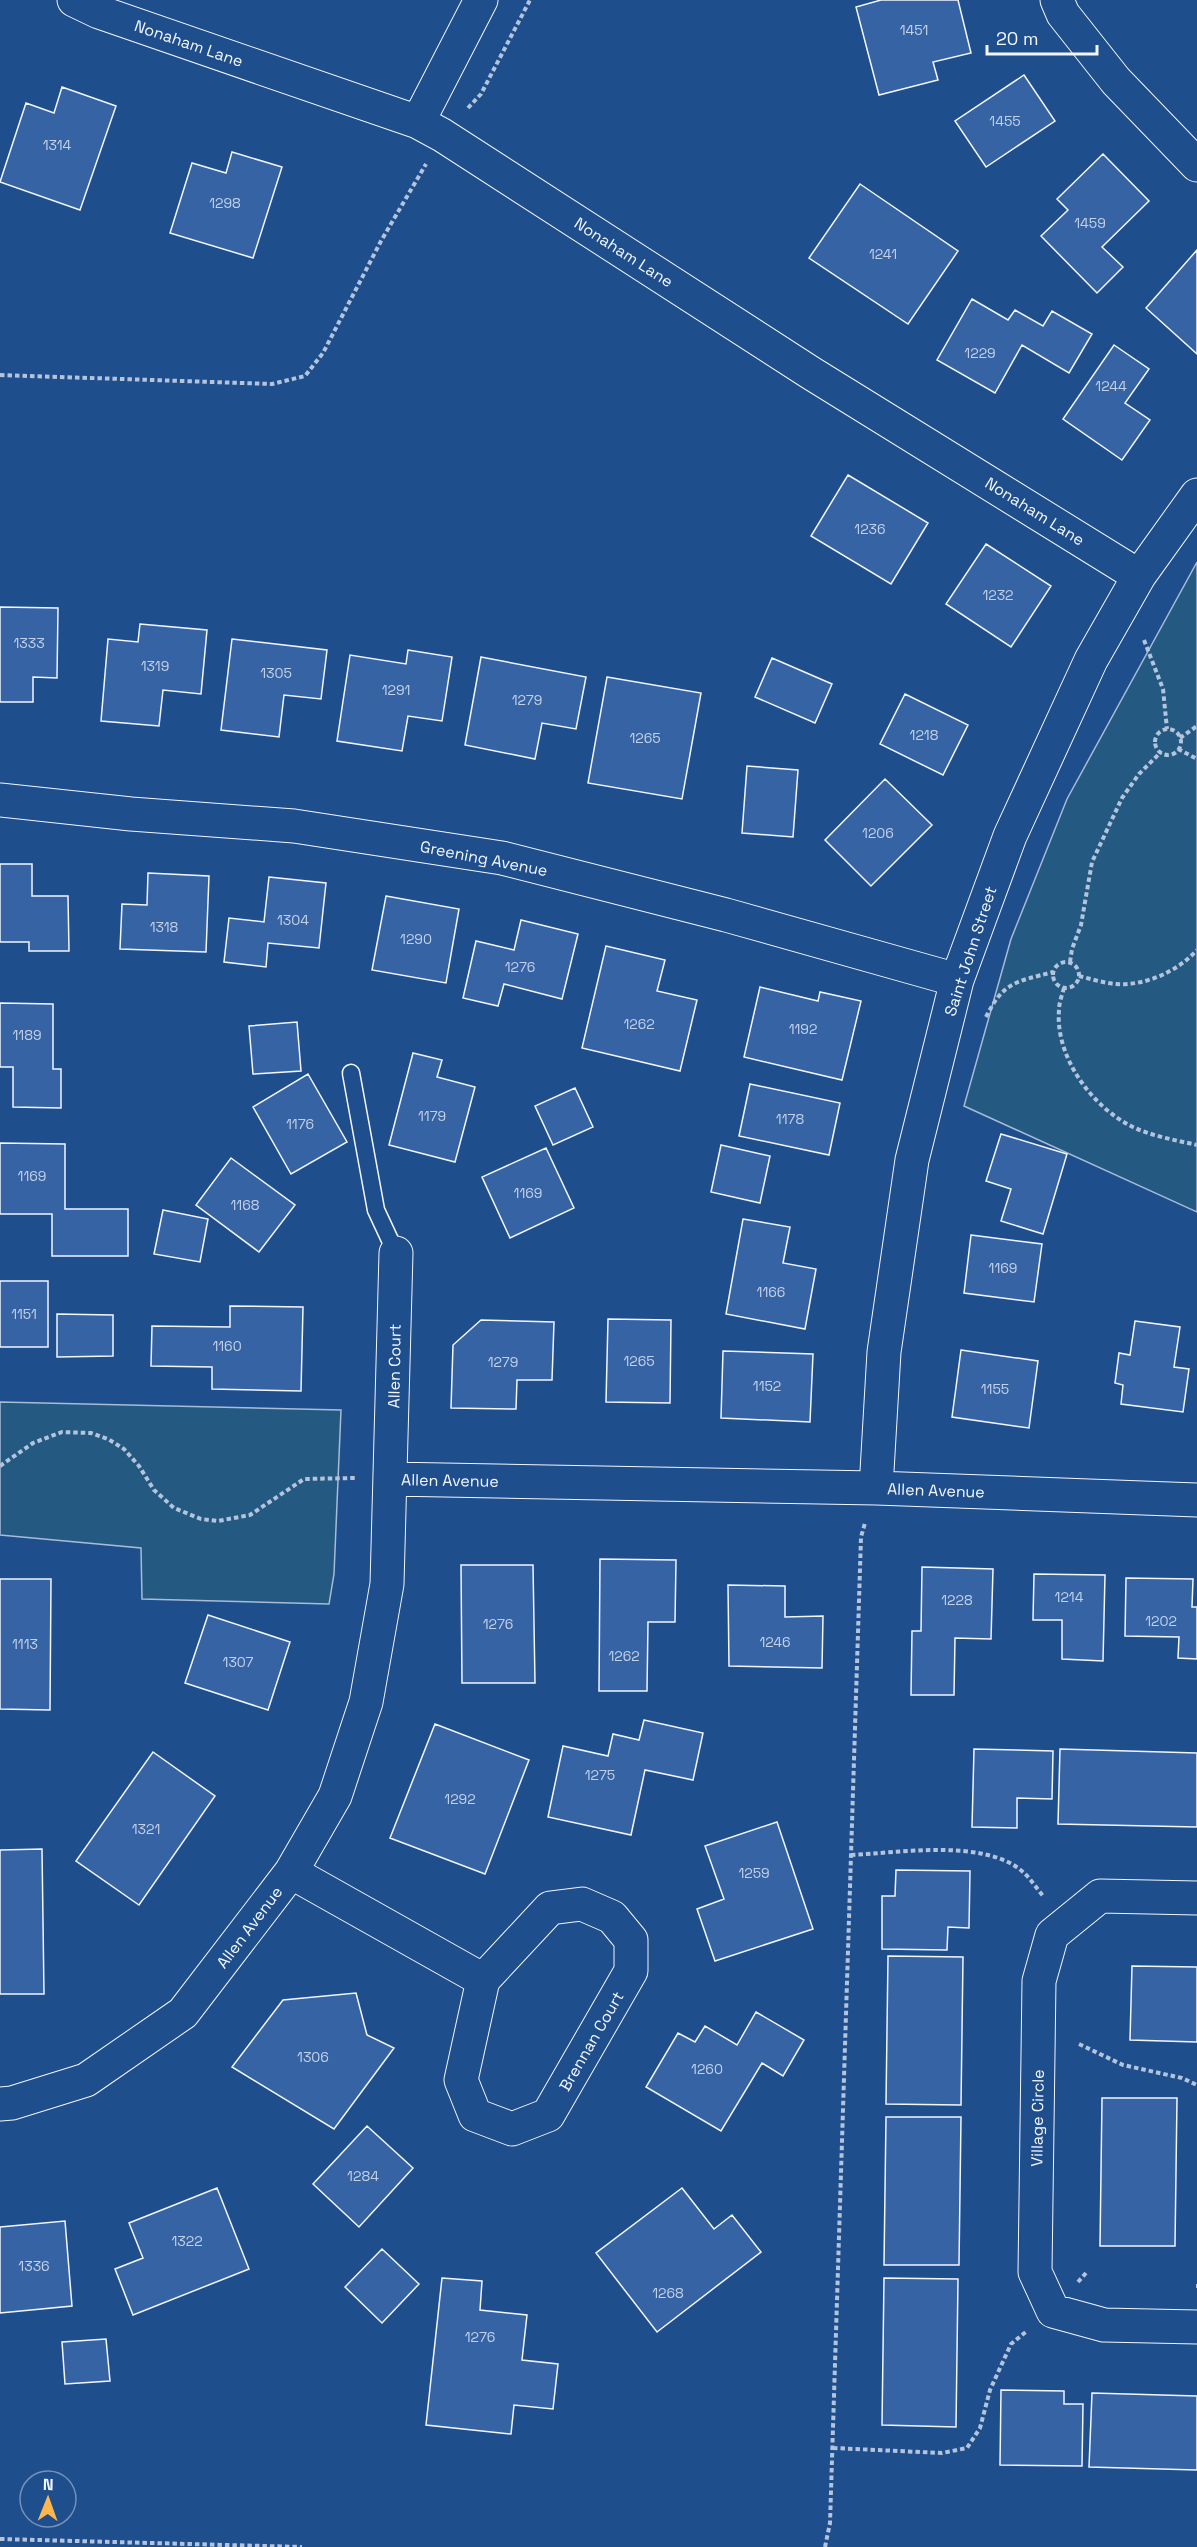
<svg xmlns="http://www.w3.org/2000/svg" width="1197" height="2547" font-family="'Space Grotesk',sans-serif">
<rect width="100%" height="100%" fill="#1f4e8c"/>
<!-- green -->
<path fill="#245a82" stroke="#a8bbd7" stroke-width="1.5" d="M1197,562V1212L964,1106L1011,939L1067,799Z
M0,1402L341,1410L334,1574L329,1604L142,1599L141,1548L0,1535Z"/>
<!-- building -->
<path fill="#3563a3" stroke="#f2f6ff" stroke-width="1.5" d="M881,0H958L971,53L933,62L938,80L879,95L856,7Z
M1024,75L1055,121L986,167L955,121Z
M62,87L116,106L80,210L0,182L26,103L54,113Z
M232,152L282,167L253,258L170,233L192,163L226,173Z
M1103,154L1149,201L1102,247L1123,267L1097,293L1041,236L1068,210L1057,199Z
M860,184L958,251L908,324L809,258Z
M1197,250V354L1146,308Z
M972,299L1008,320L1015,310L1043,326L1052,311L1092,334L1069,373L1022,345L995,393L937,360Z
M1114,345L1149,369L1125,403L1150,420L1122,460L1063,419Z
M848,475L928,523L891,584L811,536Z
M986,544L1051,586L1011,647L946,604Z
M0,607L58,608L57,678L33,677V702H0Z
M140,624L207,630L201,694L163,690L159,726L101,721L108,639L138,642Z
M232,639L327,650L321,699L284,695L279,737L221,730Z
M408,650L452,657L442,721L408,716L402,751L337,741L350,655L406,664Z
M481,657L586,677L576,729L542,723L535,759L465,745Z
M772,658L832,684L815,723L755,697Z
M607,677L701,693L682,799L588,783Z
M905,694L968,725L943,775L880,744Z
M747,766L798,770L793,837L742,833Z
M885,779L932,825L871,886L825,840Z
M0,864H32V896H68L69,951H29V942H0Z
M148,873L209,876L206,952L120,949L122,904L147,905Z
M269,877L326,883L319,948L268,943L266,967L224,962L229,918L264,922Z
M386,896L459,909L446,983L372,970Z
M521,920L578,934L562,999L504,984L498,1006L463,998L476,941L514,950Z
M606,946L665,960L657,991L697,1000L680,1071L582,1048Z
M760,987L818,1001L820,992L861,1001L842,1080L744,1057Z
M0,1003L53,1004V1069H61V1108L13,1107V1067H0Z
M297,1022L301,1071L253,1074L249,1026Z
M413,1053L442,1060L437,1077L475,1087L455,1162L389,1145Z
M308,1074L347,1142L291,1174L253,1107Z
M750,1084L840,1103L829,1155L739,1136Z
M575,1088L593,1127L553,1145L535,1106Z
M1001,1134L1067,1154L1043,1234L1001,1221L1011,1189L986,1181Z
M0,1143L65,1144V1209H128V1256H52V1214H0Z
M721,1145L770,1156L760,1203L711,1192Z
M546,1148L574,1208L510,1238L482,1177Z
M231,1158L295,1205L259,1252L196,1205Z
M163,1210L208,1219L200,1262L154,1254Z
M743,1219L790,1227L783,1263L816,1269L805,1329L726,1314Z
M971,1235L1042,1244L1034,1302L964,1293Z
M0,1281H48V1347H0Z
M230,1306L303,1307L301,1391L212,1389V1367L151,1366L152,1326L230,1327Z
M57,1314L113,1315V1356L57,1357Z
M608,1319L671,1320L670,1403L606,1402Z
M481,1320L554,1322L552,1380H517L516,1409L451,1408L453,1345Z
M1135,1321L1180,1327L1174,1367L1189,1369L1183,1412L1121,1404L1123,1385L1115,1383L1119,1353L1130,1355Z
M961,1350L1038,1361L1029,1428L952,1417Z
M723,1351L813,1354L810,1422L721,1418Z
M600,1559L676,1560L675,1622H648L647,1691H599Z
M461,1565H533L535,1683H462Z
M922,1567L993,1569L991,1639L955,1638L954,1695H911L912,1631H921Z
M1034,1574L1105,1575L1103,1661L1062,1659V1620H1033Z
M1126,1578L1193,1579L1192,1607H1197V1659L1178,1658L1179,1637L1125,1636Z
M0,1579H51L50,1710L0,1709Z
M728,1585L785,1586V1617L823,1616L822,1668L729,1666Z
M208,1615L290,1642L268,1710L185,1683Z
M644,1720L703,1733L693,1780L645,1770L631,1835L548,1817L563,1746L608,1756L613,1734L639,1740Z
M435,1724L529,1760L485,1874L390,1838Z
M974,1749L1053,1751L1052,1799L1017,1798V1828L972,1827Z
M1060,1749L1197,1753V1827L1058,1824Z
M153,1752L215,1796L139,1905L76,1861Z
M777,1822L813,1929L715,1961L697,1909L724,1899L705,1846Z
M42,1849L44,1994H0V1850Z
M896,1870L970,1871L969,1928L948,1927L947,1950L882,1949V1896H895Z
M888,1956L963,1957L961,2105L886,2104Z
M1132,1966L1197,1967V2042L1130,2040Z
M356,1993L367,2035L394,2048L334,2129L232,2067L283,2000Z
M756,2012L804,2040L783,2076L762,2063L721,2131L646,2087L678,2033L695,2042L705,2026L737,2045Z
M1102,2098H1177L1175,2246H1100Z
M886,2117H961L959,2265H884Z
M367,2126L413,2168L359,2227L313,2184Z
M217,2188L249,2269L133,2315L115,2269L143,2258L129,2223Z
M682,2188L714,2229L732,2215L761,2252L657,2332L596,2253Z
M65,2221L72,2306L0,2313V2227Z
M382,2249L419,2284L382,2323L345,2287Z
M442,2278L482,2281L480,2310L527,2315L522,2360L558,2364L553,2409L514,2405L511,2434L426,2425Z
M884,2278L958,2279L956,2427L882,2425Z
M106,2339L110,2381L65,2384L62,2342Z
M1001,2390L1064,2391V2404H1083L1082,2466L1000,2465Z
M1092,2393L1197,2396V2470L1089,2467Z"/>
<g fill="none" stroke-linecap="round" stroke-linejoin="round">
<!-- lane casing -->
<g stroke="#f2f6ff" stroke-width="19">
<path id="lane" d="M351,1073L376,1210L396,1253"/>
</g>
<!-- street casing -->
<g stroke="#f2f6ff" stroke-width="35">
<path id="street" d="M74,0L99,12L418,122L442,135L811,373L1139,576
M1057,0L1063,14L1116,81L1197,165
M418,122L481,0
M0,800L131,814L294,826L502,858L726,915L957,980
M391,1479L876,1488L1197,1500
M876,1488L884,1352L912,1160L957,980L1010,836L1091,660L1139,576L1197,495
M291,1872L483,1980L461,2080L475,2115L512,2129L548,2115L631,1971V1940L612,1917L582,1904L550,1908L483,1980
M1197,1898L1100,1896L1052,1935L1039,1981L1035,2272L1053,2311L1104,2325L1197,2327
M0,2104L12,2103L86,2080L183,2013L291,1872L335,1796L366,1702L387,1584L396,1253"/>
</g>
<!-- path -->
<path stroke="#b3c4dc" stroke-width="4" stroke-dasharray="4.5 3" stroke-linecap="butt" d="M468,108L481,94L530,0
M0,375L272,384L305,376L323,353L381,241L426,164
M1144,640L1163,689L1167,729
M1155 742a13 13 0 1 1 26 0a13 13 0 1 1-26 0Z
M1180,738L1197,726
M1178,749L1197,759
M1053 975a13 13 0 1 1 26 0a13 13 0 1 1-26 0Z
M1070,962L1072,949L1081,925L1092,862L1122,798L1139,774L1161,752
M1079,976C1091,979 1104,983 1116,984C1146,986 1178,971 1197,950
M1064,988C1062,995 1059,1003 1059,1010C1055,1056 1091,1106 1131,1126C1151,1136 1175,1140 1197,1145
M986,1017C1004,981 1016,982 1053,972
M0,1466L33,1443L62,1432L91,1433L108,1439L124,1449L139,1466L154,1490L174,1508L201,1519L218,1521L250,1515L304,1479L355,1478
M851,1855C898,1853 985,1838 1023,1872C1031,1879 1037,1889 1044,1897
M1079,2044L1123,2065L1182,2078L1197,2085
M1078,2282L1086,2273
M1196,2286H1197
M833,2448L942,2453L967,2448L980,2428L990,2390L1011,2344L1027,2331
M0,2539L302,2547
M825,2547L830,2523L861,1537L865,1523"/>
<!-- lane -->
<use href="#lane" stroke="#1f4e8c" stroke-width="16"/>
<!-- street -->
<use href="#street" stroke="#1f4e8c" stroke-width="33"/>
</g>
<g text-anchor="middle" stroke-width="4.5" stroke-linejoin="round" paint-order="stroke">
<!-- number labels -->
<g font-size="14" fill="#c3d1e8">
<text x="914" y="35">1451</text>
<text x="1005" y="126">1455</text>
<text x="57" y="150">1314</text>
<text x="225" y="208">1298</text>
<text x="1090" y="228">1459</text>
<text x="883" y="259">1241</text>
<text x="980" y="358">1229</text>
<text x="1111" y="391">1244</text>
<text x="870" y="534">1236</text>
<text x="998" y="600">1232</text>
<text x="29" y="648">1333</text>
<text x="155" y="671">1319</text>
<text x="276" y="678">1305</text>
<text x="396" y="695">1291</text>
<text x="527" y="705">1279</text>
<text x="924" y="740">1218</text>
<text x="645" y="743">1265</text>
<text x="878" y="838">1206</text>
<text x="293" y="925">1304</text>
<text x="164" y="932">1318</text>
<text x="416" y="944">1290</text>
<text x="520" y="972">1276</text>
<text x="639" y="1029">1262</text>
<text x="803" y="1034">1192</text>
<text x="27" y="1040">1189</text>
<text x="432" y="1121">1179</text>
<text x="790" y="1124">1178</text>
<text x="300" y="1129">1176</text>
<text x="32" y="1181">1169</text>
<text x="528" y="1198">1169</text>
<text x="245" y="1210">1168</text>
<text x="1003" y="1273">1169</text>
<text x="771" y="1297">1166</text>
<text x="24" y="1319">1151</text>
<text x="227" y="1351">1160</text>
<text x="639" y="1366">1265</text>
<text x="503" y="1367">1279</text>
<text x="767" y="1391">1152</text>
<text x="995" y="1394">1155</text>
<text x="1069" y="1602">1214</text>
<text x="957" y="1605">1228</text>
<text x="1161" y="1626">1202</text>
<text x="498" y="1629">1276</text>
<text x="775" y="1647">1246</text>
<text x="25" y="1649">1113</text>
<text x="624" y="1661">1262</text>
<text x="238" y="1667">1307</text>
<text x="600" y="1780">1275</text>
<text x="460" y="1804">1292</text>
<text x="146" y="1834">1321</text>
<text x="754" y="1878">1259</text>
<text x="313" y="2062">1306</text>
<text x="707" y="2074">1260</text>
<text x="363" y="2181">1284</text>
<text x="187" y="2246">1322</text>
<text x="34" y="2271">1336</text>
<text x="668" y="2298">1268</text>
<text x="480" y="2342">1276</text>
</g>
<!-- street labels -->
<g font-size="16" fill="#f2f6ff" stroke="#1f4e8c">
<text transform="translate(189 43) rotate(19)" y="6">Nonaham Lane</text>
<text transform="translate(624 252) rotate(33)" y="6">Nonaham Lane</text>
<text transform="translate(1035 511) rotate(32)" y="6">Nonaham Lane</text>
<text transform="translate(484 858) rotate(11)" y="6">Greening Avenue</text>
<text transform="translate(970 951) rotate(-72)" y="6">Saint John Street</text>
<text transform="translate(394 1366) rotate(-89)" y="6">Allen Court</text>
<text transform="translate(450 1480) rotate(1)" y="6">Allen Avenue</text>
<text transform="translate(936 1490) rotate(2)" y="6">Allen Avenue</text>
<text transform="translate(249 1927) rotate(-53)" y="6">Allen Avenue</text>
<text transform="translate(591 2041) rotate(-60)" y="6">Brennan Court</text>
<text transform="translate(1037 2118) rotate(-89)" y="6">Village Circle</text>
</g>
</g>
<!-- north arrow -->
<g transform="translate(48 2499) rotate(1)"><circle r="28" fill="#1f4e8c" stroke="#7391ba" stroke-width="1.5"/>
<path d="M0-4.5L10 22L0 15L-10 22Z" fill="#ffb74d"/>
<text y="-9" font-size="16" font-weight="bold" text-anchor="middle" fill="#f2f6ff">N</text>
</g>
<!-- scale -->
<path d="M987 45v9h110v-9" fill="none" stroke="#f2f6ff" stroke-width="3"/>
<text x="996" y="45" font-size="18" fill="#f2f6ff" stroke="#1f4e8c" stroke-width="4.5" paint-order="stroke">20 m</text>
</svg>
